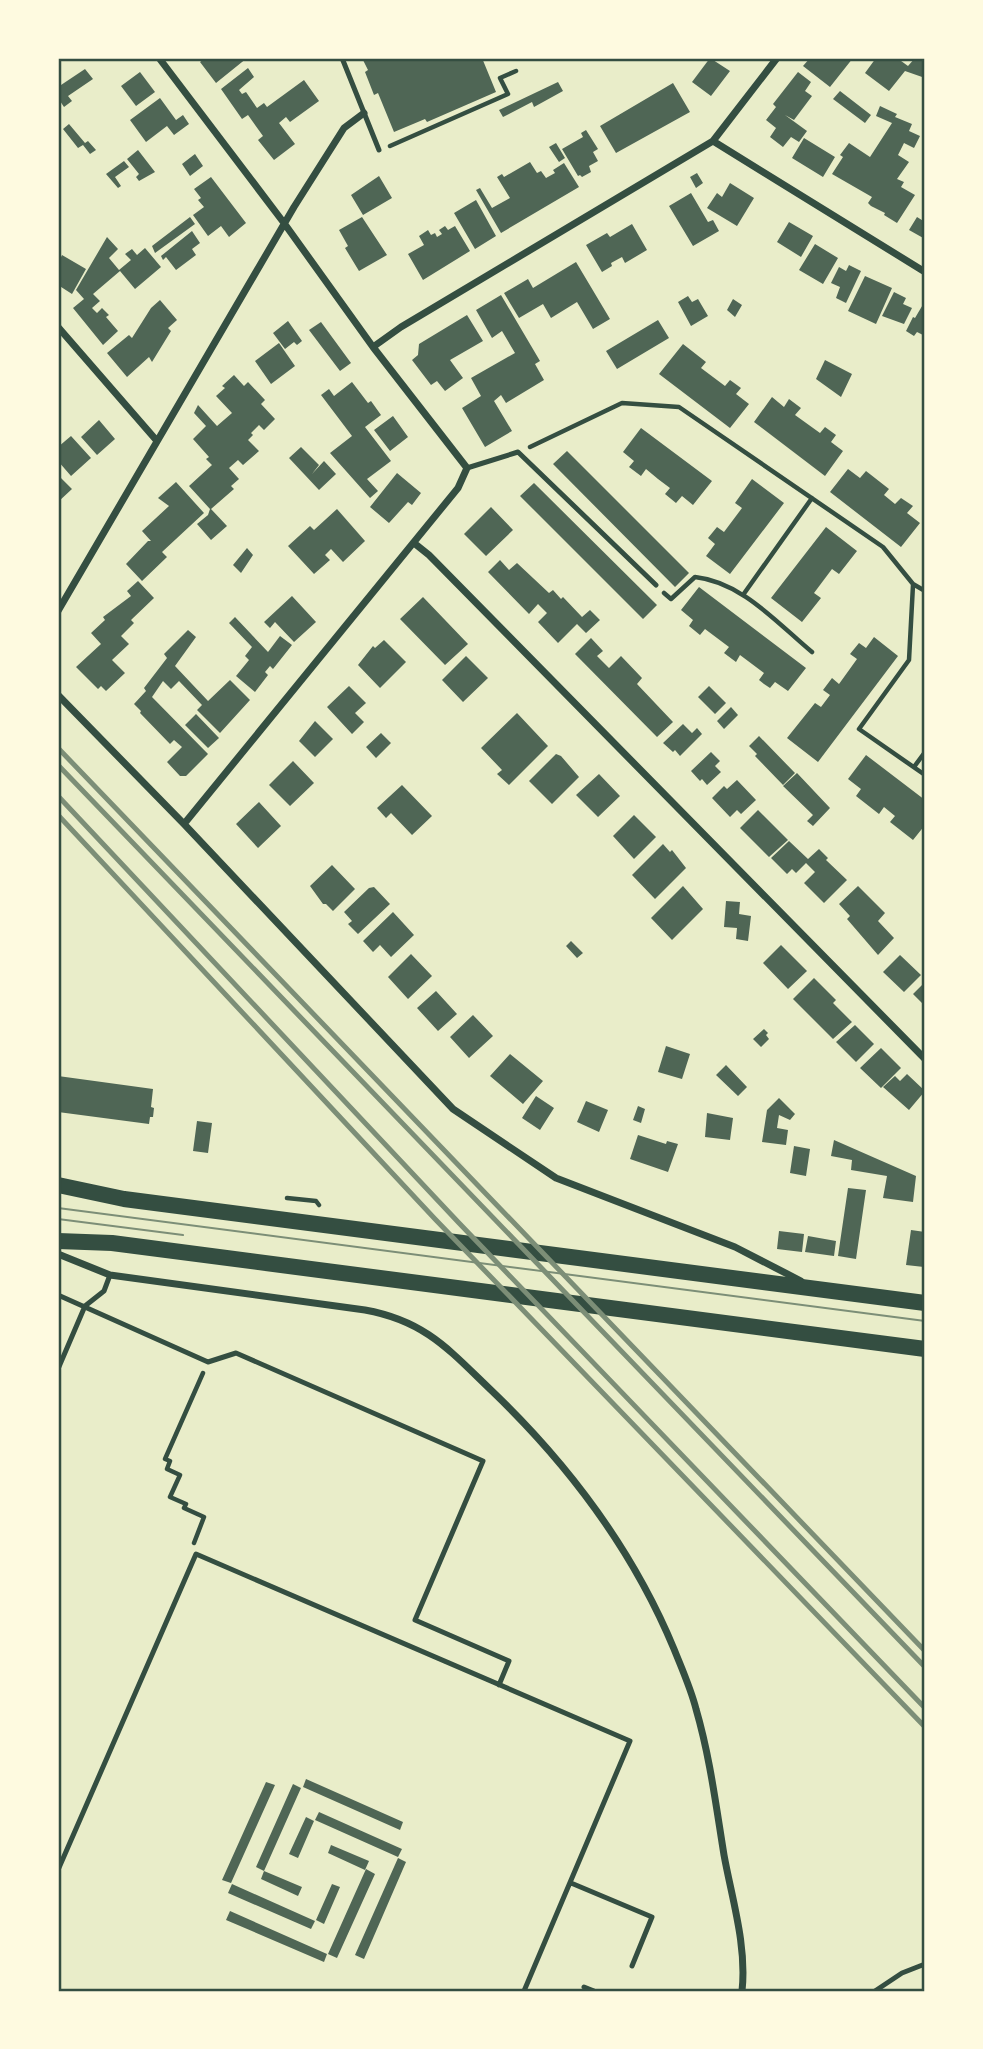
<svg xmlns="http://www.w3.org/2000/svg" width="983" height="2049" font-family="Montserrat,sans-serif">
<rect width="100%" height="100%" fill="#e9edc9"/>
<!-- building -->
<path fill="#4f6655" d="M205,58H247L216,83L200,62Z
M362,58H482L496,92L427,122L425,119L394,132L378,93L374,95L365,72L368,70Z
M710,58L730,71L711,96L692,82Z
M810,58H853L830,87L803,66Z
M876,58H897L908,66L915,58H925V78L905,71L889,91L865,73Z
M248,68L254,77L239,90L242,94L246,92L257,108L264,103L267,107L304,80L319,101L290,122L286,117L279,123L295,144L274,160L258,140L263,136L248,115L242,119L221,89Z
M85,69L93,79L68,96L72,101L64,107L58,98V87Z
M140,72L155,92L136,106L121,86Z
M798,72L811,82L805,91L812,96L794,120L785,115L807,131L799,142L791,137L783,147L770,137L776,128L766,120L776,107L773,104Z
M558,82L563,91L534,107L532,102L503,117L499,110Z
M673,83L690,112L616,153L600,126Z
M840,91L871,115L865,123L833,99Z
M160,98L176,120L183,115L189,124L174,135L167,126L146,142L130,120Z
M880,106L897,114L895,117L912,124L909,131L920,136L914,148L904,143L898,155L909,162L897,179L904,182L901,187L915,195L897,223L884,215L885,213L871,206L868,203L872,197L832,174L843,157L840,155L849,143L870,157L892,123L876,116Z
M69,124L85,143L88,141L96,150L90,154L83,145L78,148L63,129Z
M586,130L598,149L593,152L598,161L589,166L591,172L582,177L580,175L578,176L562,149L583,137L581,133Z
M804,138L835,157L823,177L792,158Z
M556,143L565,158L559,162L549,147Z
M138,150L155,172L139,181L136,177L139,174L127,159Z
M195,154L203,166L190,176L182,164Z
M124,161L129,167L115,177L121,186L118,188L106,174Z
M530,162L537,173L541,171L546,178L555,173L553,170L564,163L579,187L501,233L476,190L480,188L492,208L510,198L497,177L502,174L504,177Z
M697,173L703,183L696,188L690,177Z
M379,176L392,198L363,215L351,195Z
M211,177L246,223L229,237L221,226L208,236L193,215L204,207L198,200L201,198L194,189Z
M730,183L754,198L737,226L707,208L717,193L722,197Z
M691,193L708,222L713,220L719,231L693,246L669,206Z
M476,200L496,236L475,249L454,213Z
M190,217L195,224L155,253L152,246Z
M362,217L387,255L359,271L345,248L348,246L339,230Z
M917,217L925,222V239L909,230Z
M789,222L813,236L801,257L777,242Z
M632,224L647,250L625,263L622,257L611,263L612,266L602,272L586,245L607,233L610,237Z
M445,226L448,230L455,226L470,251L423,280L408,254L424,245L419,236L428,230L431,235L435,233L437,237L442,234L439,230Z
M192,231L200,243L192,249L196,255L176,270L166,257L163,260L161,256Z
M107,237L118,249L109,258L119,270L131,260L125,254L132,249L137,255L145,248L161,267L135,289L120,271L93,294L100,301L92,308L97,313L102,308L109,315L106,317L118,331L103,345L73,308L84,299L76,290Z
M815,244L838,258L823,284L799,270Z
M62,255L86,269L72,294L58,285V263Z
M576,262L610,319L593,329L577,302L551,318L543,304L519,318L504,293L528,279L533,288Z
M849,265L861,271L846,303L836,298L840,287L831,283L839,267L846,271Z
M865,276L892,288L876,324L848,311Z
M894,292L906,298L903,304L912,308L904,324L882,316Z
M501,295L540,361L535,364L544,380L506,403L501,395L494,401L512,431L485,447L462,408L481,396L471,378L515,353L502,331L492,338L476,310Z
M688,296L692,302L698,299L708,316L691,326L678,302Z
M733,299L742,305L735,317L727,310Z
M160,300L177,320L168,328L171,331L152,362L149,357L127,377L107,353L129,335L132,338L151,308Z
M925,301V336L917,332L914,336L906,331L913,317L915,318Z
M467,315L483,341L450,360L463,378L445,391L437,381L431,385L412,360L418,355L419,344Z
M658,320L669,338L617,369L606,351Z
M288,321L302,341L297,345L294,342L285,349L273,333Z
M321,322L351,363L340,371L309,330Z
M279,343L295,366L271,384L255,361Z
M683,344L706,362L701,368L725,386L730,380L741,388L736,394L749,404L730,428L659,374Z
M825,360L852,374L841,397L816,379Z
M234,375L244,386L248,382L265,400L261,404L275,419L264,430L259,425L251,433L253,435L248,440L259,451L243,465L238,460L229,468L239,479L231,486L234,489L211,509L227,526L211,540L197,524L208,515L210,509L189,486L212,465L206,459L209,457L193,439L206,426L194,413L198,405L217,426L232,413L216,396L225,388L222,386Z
M352,382L368,403L371,401L381,415L365,427L391,461L367,479L378,491L370,498L330,453L352,436L321,395L329,389L334,396Z
M772,397L784,407L789,399L801,408L795,415L820,433L825,427L836,435L831,442L843,451L825,476L754,422Z
M393,416L408,437L390,451L374,430Z
M99,420L115,439L97,455L81,437Z
M641,428L712,481L693,505L682,496L676,503L665,494L670,488L658,479L646,469L641,476L629,467L634,461L623,452Z
M71,436L91,458L71,476L58,461V447Z
M301,447L319,465L312,474L324,461L336,474L319,490L289,458Z
M567,451L689,573L675,587L553,464Z
M848,469L860,478L866,471L889,489L884,495L895,504L901,498L913,506L907,513L920,523L901,547L830,492Z
M397,473L421,493L412,505L408,502L389,523L370,507Z
M58,475L72,489L58,502Z
M752,479L784,503L730,574L706,556L715,544L708,538L717,527L724,532L742,508L735,503Z
M176,482L204,513L162,552L167,557L142,581L126,564L148,541H151L142,531L169,506L158,498Z
M534,483L657,605L643,619L520,496Z
M491,507L513,530L486,556L464,534Z
M337,509L365,541L343,562L331,549L325,555L330,560L314,574L288,546L310,526L314,530Z
M826,527L857,551L839,574L832,569L814,593L821,598L802,622L771,598Z
M247,548L253,555L241,573L233,565Z
M500,560L509,570L517,563L549,593L553,590L561,599L563,597L582,617L590,610L600,620L586,633L577,624L558,643L538,622L547,613L538,604L529,614L488,572Z
M138,581L154,598L131,620L134,623L121,636L129,644L112,660L125,673L106,691L101,686L98,689L76,667L101,644L91,633L105,620L103,617L131,596L127,591Z
M699,587L806,668L788,691L775,682L770,688L764,684L759,680L764,673L740,655L736,662L724,653L729,647L705,629L700,635L689,626L693,620L681,610Z
M292,596L316,622L294,642L275,622L270,628L264,622Z
M423,597L468,644L445,665L400,619Z
M235,617L268,652L280,636L292,645L273,669L270,666L265,672L268,675L255,692L236,676L249,660L245,656L252,647L229,623Z
M188,630L196,637L175,666L208,701L230,680L250,700L220,733L197,710L202,705L179,681L171,689L163,681L152,697L208,754L186,776H180L167,762L182,747L174,740L170,744L140,713L141,711L134,704L146,691L144,688L167,658L164,654Z
M874,637L898,656L818,762L787,738L815,703L821,707L830,695L823,690L832,678L839,684L857,659L850,654L859,643L866,648Z
M591,638L603,651L597,656L609,668L621,656L642,678L637,684L673,722L657,737L575,654Z
M384,640L406,662L380,688L358,665L373,646L375,648Z
M466,656L488,678L463,702L442,680Z
M349,686L366,703L355,713L364,722L352,734L327,707Z
M709,686L726,703L715,714L698,697Z
M731,707L738,715L724,729L717,721Z
M517,713L548,746L509,785L497,774L502,770L481,748Z
M196,714L219,738L208,748L185,725Z
M315,721L333,739L315,757L299,741Z
M683,724L692,733L697,728L702,734L680,756L675,750L673,752L663,743Z
M381,733L391,743L376,758L366,747Z
M759,736L795,773L783,785L755,756L757,754L749,746Z
M711,752L720,761L715,766L721,772L707,785L702,779L700,781L691,771Z
M556,754L561,756L579,777L552,804L529,781Z
M866,755L925,800V825L913,840L890,822L895,816L884,807L879,814L856,796L861,789L848,779Z
M293,761L314,783L290,806L269,785Z
M797,773L830,808L813,826L807,821L813,815L783,786Z
M599,774L620,796L598,817L576,795Z
M737,780L756,800L741,814L737,810L730,817L712,798L724,786L727,789Z
M402,785L432,816L412,835L391,813L386,818L377,808Z
M259,802L281,826L258,848L236,824Z
M758,810L788,840L769,857L740,828Z
M634,815L656,837L634,859L613,836Z
M789,841L808,859L819,849L828,858L826,860L847,880L824,903L804,883L815,872L806,863L796,873L792,869L787,874L771,858Z
M663,844L670,852L672,850L686,868L655,899L632,875Z
M332,865L355,889L333,911L326,904H323L310,886Z
M683,886L703,909L672,940L651,918Z
M858,886L885,913L878,921L894,938L878,955L847,919L850,916L839,904Z
M374,887L390,904L358,934L348,924L352,921L344,912L369,888Z
M726,901L740,902L739,914L751,916L748,941L736,939L737,928L724,927Z
M393,912L414,935L391,957L380,945L373,952L363,941Z
M571,941L583,953L577,958L566,946Z
M781,945L807,971L788,989L763,963Z
M411,954L432,976L408,999L388,977Z
M900,955L921,975L904,992L883,972Z
M814,978L836,1000L833,1003L852,1022L833,1039L793,999Z
M925,982V1006L913,994Z
M436,991L457,1014L438,1031L417,1008Z
M473,1015L493,1036L469,1058L450,1037Z
M855,1025L874,1044L856,1062L836,1042Z
M764,1029L768,1033L766,1035L769,1039L761,1047L753,1039Z
M666,1046L690,1054L682,1079L658,1072Z
M881,1048L901,1068L881,1088L860,1068Z
M510,1054L543,1081L523,1104L490,1076Z
M726,1065L747,1087L738,1096L716,1075Z
M907,1074L925,1091L909,1110L883,1087L895,1076L900,1081Z
M58,1076L153,1089L151,1107L154,1108L153,1117H150L149,1124L58,1112Z
M536,1096L554,1108L540,1130L522,1118Z
M779,1098L795,1114L790,1120L779,1115L777,1128L788,1130L786,1145L762,1142L767,1110Z
M586,1101L608,1110L599,1132L577,1122Z
M638,1106L645,1109L641,1123L633,1120Z
M707,1113L733,1118L730,1140L705,1137Z
M197,1121L212,1123L208,1153L193,1151Z
M638,1135L666,1144L667,1141L678,1144L668,1172L630,1159Z
M834,1140L916,1176L913,1202L883,1198L887,1176L851,1170L852,1160L831,1156Z
M794,1146L810,1149L806,1176L790,1173Z
M848,1188L866,1190L856,1259L838,1256Z
M911,1230L925,1232L924,1267L906,1265Z
M779,1231L804,1234L802,1252L777,1249Z
M808,1236L836,1241L834,1256L805,1252Z
M306,1779L403,1822L400,1830L303,1787Z
M266,1782L275,1785L231,1883L222,1880Z
M293,1784L301,1788L264,1871L302,1887L298,1896L261,1879L264,1871L256,1867Z
M319,1812L402,1849L398,1857L315,1820Z
M306,1817L314,1821L298,1858L289,1854Z
M331,1845L369,1861L365,1870L328,1853Z
M398,1858L406,1862L364,1959L355,1955Z
M366,1869L375,1874L337,1958L328,1954Z
M232,1884L315,1921L311,1929L228,1893Z
M332,1884L340,1887L324,1924L316,1920Z
M230,1911L327,1954L324,1962L226,1920Z"/>
<g fill="none" stroke-linecap="round" stroke-linejoin="round">
<!-- path -->
<path stroke="#344e41" stroke-width="4.5" d="M390,146L508,94L500,78L516,71
M530,447L622,403L679,407L883,547L913,584L925,591
M913,585L909,660L859,729L925,775
M664,593L671,599L695,577C742,582 777,623 812,652
M743,595L812,498
M914,767L925,752
M287,1198L316,1201L319,1205
M194,1543L204,1517L184,1508L186,1504L170,1497L180,1475L167,1469L170,1461L165,1459L203,1373"/>
<!-- service -->
<path stroke="#344e41" stroke-width="5" d="M342,58L379,150
M467,468L518,452L656,585
M58,1295L208,1362L236,1353L483,1461L415,1620L509,1661L499,1685
M58,1369L85,1306L104,1291L110,1275
M58,1870L196,1554L630,1741L524,1991
M571,1883L652,1917L632,1966
M584,1987L594,1991
M875,1991L902,1973L925,1964"/>
<!-- minor -->
<path stroke="#344e41" stroke-width="7" d="M159,58L284,223L373,347L467,468L458,488L184,824
M713,141L925,272
M58,327L157,441
M373,347L401,327L713,141L777,58
M414,543L429,555L925,1059
M58,611L294,207L344,128L364,113
M58,695L184,824L453,1109L556,1178L735,1247L801,1281
M58,1254L110,1275L365,1310C426,1321 450,1351 492,1391C569,1465 633,1550 674,1649C682,1669 691,1689 696,1709C710,1757 716,1806 724,1855C732,1899 747,1946 742,1991"/>
<!-- primary -->
<path stroke="#344e41" stroke-width="16" d="M58,1185L124,1199L925,1303
M58,1241L112,1243L925,1349"/>
<!-- tram -->
<path stroke="#7c8e77" stroke-width="2" d="M58,1208L925,1321
M58,1219L183,1235"/>
<!-- rail -->
<path stroke="#7c8e77" stroke-width="5" d="M58,748L925,1651
M58,765L925,1667
M58,796L459,1223L925,1708
M58,815L435,1219L925,1727"/>
</g>
<!-- border -->
<rect width="983" height="2049" fill="none" stroke="#fefae0" stroke-width="119"/>
<rect x="60" y="60" width="863" height="1930" fill="none" stroke="#344e41" stroke-width="2.5"/>
</svg>
